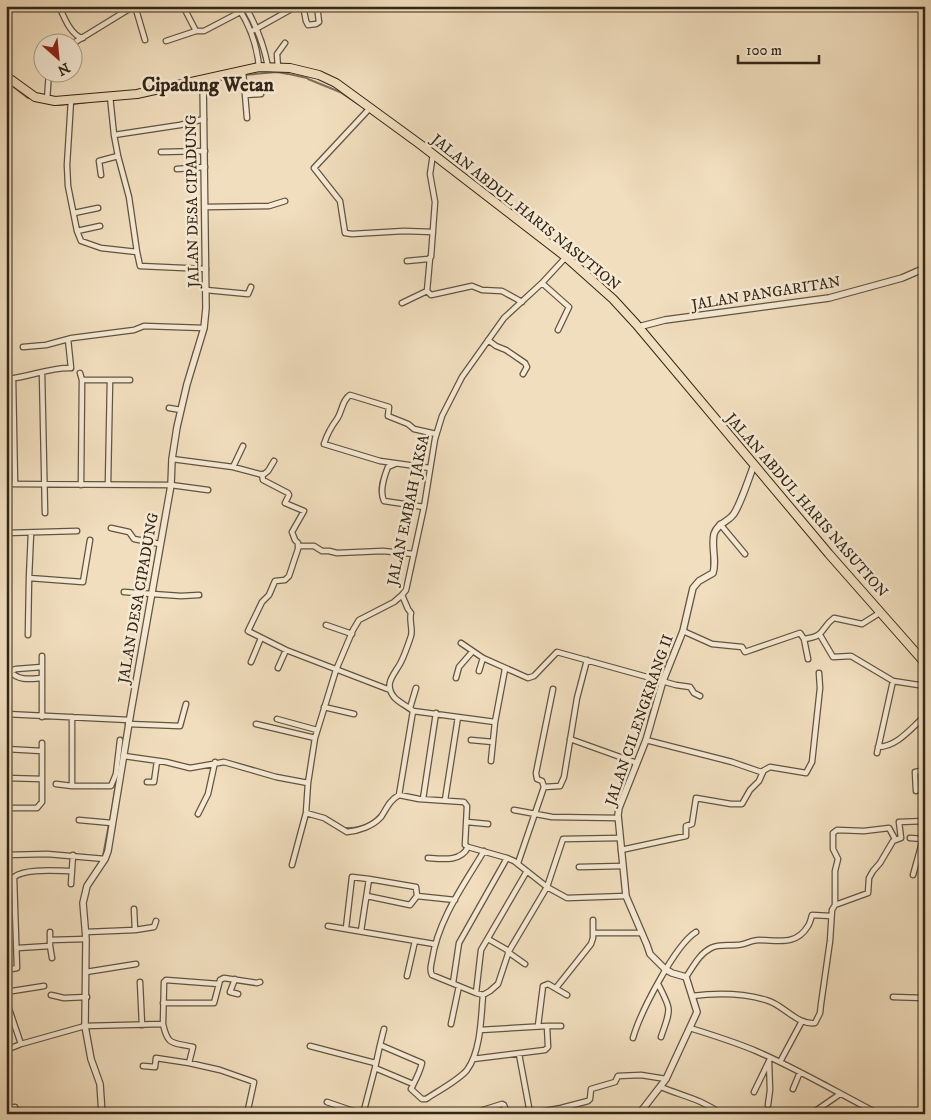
<svg xmlns="http://www.w3.org/2000/svg" width="931" height="1120" font-family="'IM FELL DW Pica',serif">
<rect width="100%" height="100%" fill="#f1debe"/>
<filter id="stains"><feTurbulence type="fractalNoise" baseFrequency=".004" numOctaves="4"/><feColorMatrix values="0 0 0 0 .2 0 0 0 0 .09 0 0 0 0 .02 0 0 0 .5 -.17"/></filter>
<radialGradient id="worn" r=".72"><stop offset=".6" stop-color="#630" stop-opacity="0"/><stop offset="1" stop-color="#630" stop-opacity=".3"/></radialGradient>
<g fill="none" stroke-linecap="round" stroke-linejoin="round">
<!-- stream -->
<path stroke="#7e6f58" stroke-width="2" d="M289,74L307,78
M244,75L277,72L288,74
M308,79L340,92L358,104
M6,81L28,98
M204,84L243,75
M178,89L201,84
M38,101L58,105L70,104
M73,104L88,102
M190,366L194,351
M734,509L746,479
M711,555V568
M412,572L424,516
M149,593L158,544
M660,679L675,644
M648,721L660,680
M110,821L117,777
M346,828C361,829 373,823 382,812
M103,856L109,824
M129,932L151,929
M817,1079L826,1083
M872,1108L886,1114"/>
<!-- minor casing -->
<g stroke="#62543f" stroke-width="7">
<path id="minor" d="M59,6C64,17 71,36 83,38
M135,6L145,40
M183,6L196,31
M237,6C250,25 257,45 259,67
M245,6C256,25 264,45 268,67
M303,6L306,21L308,25L316,24L319,22L317,6
M254,30L297,6
M166,41L196,31H204L246,9
M72,44L134,6
M6,46L8,45
M278,68L277,54L285,43
M243,71L247,118
M246,95L261,94
M110,96L114,135L118,156L129,197L137,252
M47,100L49,72
M71,100L67,165L68,186L77,231L81,241L101,248L137,252L140,266L206,269
M370,108L314,168L340,201L345,233L352,234L404,231L433,232
M114,135L180,125L204,119
M161,152L205,151
M177,169L205,167
M101,175L99,161L118,156
M206,207L269,206L285,201
M74,213L98,208
M77,231L100,226
M407,261L428,259L431,257L435,202L430,174L433,154
M542,283L569,307L558,330
M206,290L248,294L251,287
M427,291L430,258
M402,303L427,291L431,295L472,286L482,290L502,291L522,302
M488,340L496,346L506,350L525,363L527,367L523,374
M23,347L46,345L72,338L134,330L144,326L204,328
M42,373L45,513
M80,373L82,380L81,485
M6,379C28,378 49,367 71,368L68,339
M13,379L15,484
M82,380H130
M169,408L181,410
M172,459L233,467L263,475L268,471L274,461
M395,464L388,467C384,477 379,491 384,501L424,507
M233,467L243,446
M430,468L380,461L324,444C327,434 331,427 337,419C342,412 342,400 350,395L389,407L388,416L408,424L414,429L436,434
M262,474L263,480L288,493L289,495L285,503L304,511L292,532L295,540L298,543V547
M6,484L171,485L208,490
M108,484L110,380
M720,524L745,554
M111,528L129,532L134,539L160,544
M6,533L77,531
M29,578L83,582L90,540
M124,592L181,596L199,595
M402,595L408,609L411,613C409,621 413,629 411,636C408,645 405,654 401,662C395,674 383,683 394,697C398,702 407,706 413,711L495,722
M326,625L352,634
M683,631L712,644L742,647L745,652L800,633L804,639C827,636 819,629 834,618L862,624L881,612
M28,635L29,578L31,533
M820,635L833,657L851,656L893,681L925,686
M804,639L808,659
M461,643L483,658L528,678L534,676L557,652L676,685L690,687L694,693L700,696
M251,662L261,638
M278,668L286,650
M6,669L10,671L16,669L42,667
M10,671C18,681 30,679 42,678
M479,671L483,658
M456,678L459,667L472,652
M390,690L286,650L248,631L262,602L269,595L275,581L285,580L289,576L299,546H314L322,551H329L337,553L383,551L414,554
M324,707L354,714
M410,708L416,688
M6,714L129,720
M42,717V656
M277,719L317,730
M128,724L180,726L186,704
M256,724L315,738
M570,739L637,763
M471,740L493,742
M646,740L732,762L761,772L770,767L806,773L812,762L820,688L819,673
M878,747C898,746 910,729 925,716
M6,749L42,751V802L37,808H6
M42,751V743
M877,753L893,681
M124,756L166,762L190,768L224,762L276,777L308,783
M491,761L495,722L505,669
M6,778L42,779
M147,782H154L157,761
M56,784L72,786H111L116,774L120,740
M72,786V717
M544,787L542,781L537,779L536,773L553,689
M916,791L915,772L925,770
M399,795L413,711
M423,799L436,713
M445,800L458,717
M514,810L552,817L618,818
M306,813L324,818L347,832C359,831 373,826 381,817C387,808 389,801 399,795L419,799L464,802L467,806L465,845L468,847L507,858L514,861L547,887L567,898L626,896
M198,814L208,794L215,762
M79,820L112,823
M467,822L488,824
M910,838L923,839
M621,850L686,836V826L692,824L696,798L731,804H742L750,790L759,781L763,772
M6,855L47,854L105,859
M428,858C442,859 461,862 468,847
M518,863L544,787L560,786L564,777L577,698L587,660
M292,865L306,813L308,783L315,738L336,670L353,630L359,620L394,602L402,595L406,590L424,507L435,439L442,416L462,377L504,318L542,283L566,257
M579,867L623,866
M913,875L923,839
M71,884L73,855
M367,896L410,905L417,896L455,900
M835,905L868,893L869,878L873,871L880,863L893,841L901,838L899,822L925,821
M328,926L434,944
M346,928L352,877L369,879
M135,930L154,927L156,921
M361,931L369,879L416,887L417,896
M86,932L135,930L134,909
M593,933H642
M488,939L509,951
M50,940L86,939
M50,946L52,958
M18,948L50,946V932
M508,952L525,964
M6,970L17,968L14,877C26,868 56,871 72,871
M86,972L136,964
M407,976L415,941
M686,977C693,967 699,954 711,948C719,944 728,946 737,945C745,945 751,940 759,940C778,940 796,946 808,926C810,923 811,919 812,915L831,916
M235,979L230,992L238,994
M140,982L142,1025
M453,983L459,943L507,858
M658,984C672,1011 671,1008 661,1037
M556,988L591,944L593,938V920
M6,992L44,986
M476,993L432,975C429,970 431,966 432,960C438,920 463,886 484,851
M51,995L64,998L87,997
M483,995L490,991L498,984L509,951L547,887L563,839L620,838
M692,996C716,993 742,993 766,1000C783,1004 796,1025 815,1023L820,1013L821,1004L830,941L832,910L835,905V871L838,859L833,849V833L837,830L864,831L889,828L895,839
M893,997L924,998
M6,1000L21,1044
M163,1003H214L219,984
M923,1010L925,984
M163,1024C168,1047 173,1042 193,1047L189,1063
M451,1024L459,986
M538,1026L543,986L548,984L567,995
M547,1026H561
M690,1028C712,1035 735,1042 756,1051C798,1069 838,1093 879,1114
M633,1038C640,1013 675,945 696,932
M380,1045L384,1029
M310,1046L375,1063
M6,1050L21,1044L85,1026L163,1024L164,982L166,980L219,984L220,980L224,978L257,983L260,982
M519,1054L530,1113
M473,1059L545,1050L548,1047L547,1026L480,1030
M780,1062L802,1021
M143,1066L155,1067L156,1058L189,1063L220,1070L254,1082L247,1114
M413,1084L375,1068L380,1045L422,1063C420,1072 415,1081 411,1089L422,1099H426C438,1091 459,1080 467,1070C481,1051 481,1017 483,995L476,993L481,950L527,871
M661,1087C682,1096 702,1099 721,1114
M793,1089L800,1072
M754,1092L769,1061
M327,1102L362,1114
M768,1105L770,1090L769,1061
M6,1109L15,1107L17,1114
M483,1110L502,1104L504,1105L507,1114
M818,1110L826,1114
M363,1114L375,1068
M528,1114L561,1108L588,1101L590,1099L591,1089L615,1082L618,1076L641,1075L666,1079
M811,1114L840,1094
M920,1114L925,1106"/>
</g>
<!-- tertiary casing -->
<g stroke="#62543f" stroke-width="8">
<path id="tertiary" d="M925,181L923,185L925,190
M638,327L665,320L829,298L902,278L925,268
M102,1114L100,1084L91,1059L85,1026L86,939L83,903L87,886L105,859L108,851L131,711L171,485L172,459L177,427L187,384L204,328L206,308L203,79
M639,1114L666,1079L697,1012L686,977L672,973L665,969L650,954L647,945L626,896L618,815L619,808L646,740L663,681L683,631L693,588L699,581L713,573C717,561 711,547 714,534C718,522 730,522 735,512C743,498 748,480 754,465"/>
</g>
<!-- trunk casing -->
<g stroke="#332615" stroke-width="10">
<path id="trunk" d="M6,76L35,97L55,101L137,94L259,67L290,68L319,75L336,83L421,145L566,257L613,299L636,324L829,554L925,663"/>
</g>
<!-- minor -->
<use href="#minor" stroke="#f6ead5" stroke-width="4.5"/>
<!-- tertiary -->
<use href="#tertiary" stroke="#f6ead5" stroke-width="5.5"/>
<!-- trunk -->
<use href="#trunk" stroke="#f1debe" stroke-width="8"/>
</g>
<g text-anchor="middle" stroke-width="5" stroke-linejoin="round" paint-order="stroke">
<!-- street labels -->
<g font-size="15" fill="#332615" stroke="#f6ead5">
<text transform="translate(192 201) rotate(-91)" y="5">JALAN DESA CIPADUNG</text>
<text transform="translate(526 212) rotate(39)" y="5">JALAN ABDUL HARIS NASUTION</text>
<text transform="translate(766 293) rotate(-9)" y="5">JALAN PANGARITAN</text>
<text transform="translate(807 505) rotate(49)" y="5">JALAN ABDUL HARIS NASUTION</text>
<text transform="translate(408 510) rotate(-78)" y="5">JALAN EMBAH JAKSA</text>
<text transform="translate(138 598) rotate(-80)" y="5">JALAN DESA CIPADUNG</text>
<text transform="translate(639 720) rotate(-71)" y="5">JALAN CILENGKRANG II</text>
</g>
<!-- district labels -->
<g font-size="20" font-weight="bold" fill="#332615" stroke="#f6ead5">
<text x="208" y="91">Cipadung Wetan</text>
</g>
</g>
<!-- margin -->
<rect width="931" height="1120" fill="none" stroke="#f1debe" stroke-width="25"/>
<rect x="8" y="8" width="916" height="1105" fill="none" stroke="#332615" stroke-width="2.5"/>
<rect x="12" y="12" width="906" height="1095" fill="none" stroke="#332615"/>
<!-- north arrow -->
<g transform="translate(58 58) rotate(153)"><circle r="24" fill="#f6ead5" stroke="#a89c88"/>
<path d="M0-4L9 19L0 12L-9 19Z" fill="#8f2418"/>
<text y="-8" font-size="14" font-weight="bold" text-anchor="middle" fill="#332615">N</text>
</g>
<!-- scale -->
<path d="M738 55v8h81v-8" fill="none" stroke="#332615" stroke-width="2.5"/>
<text x="746" y="55" font-size="15" fill="#332615" stroke="#f6ead5" stroke-width="4" paint-order="stroke">100 m</text>
<rect width="100%" height="100%" filter="url(#stains)"/>
<rect width="100%" height="100%" fill="url(#worn)"/>
</svg>
